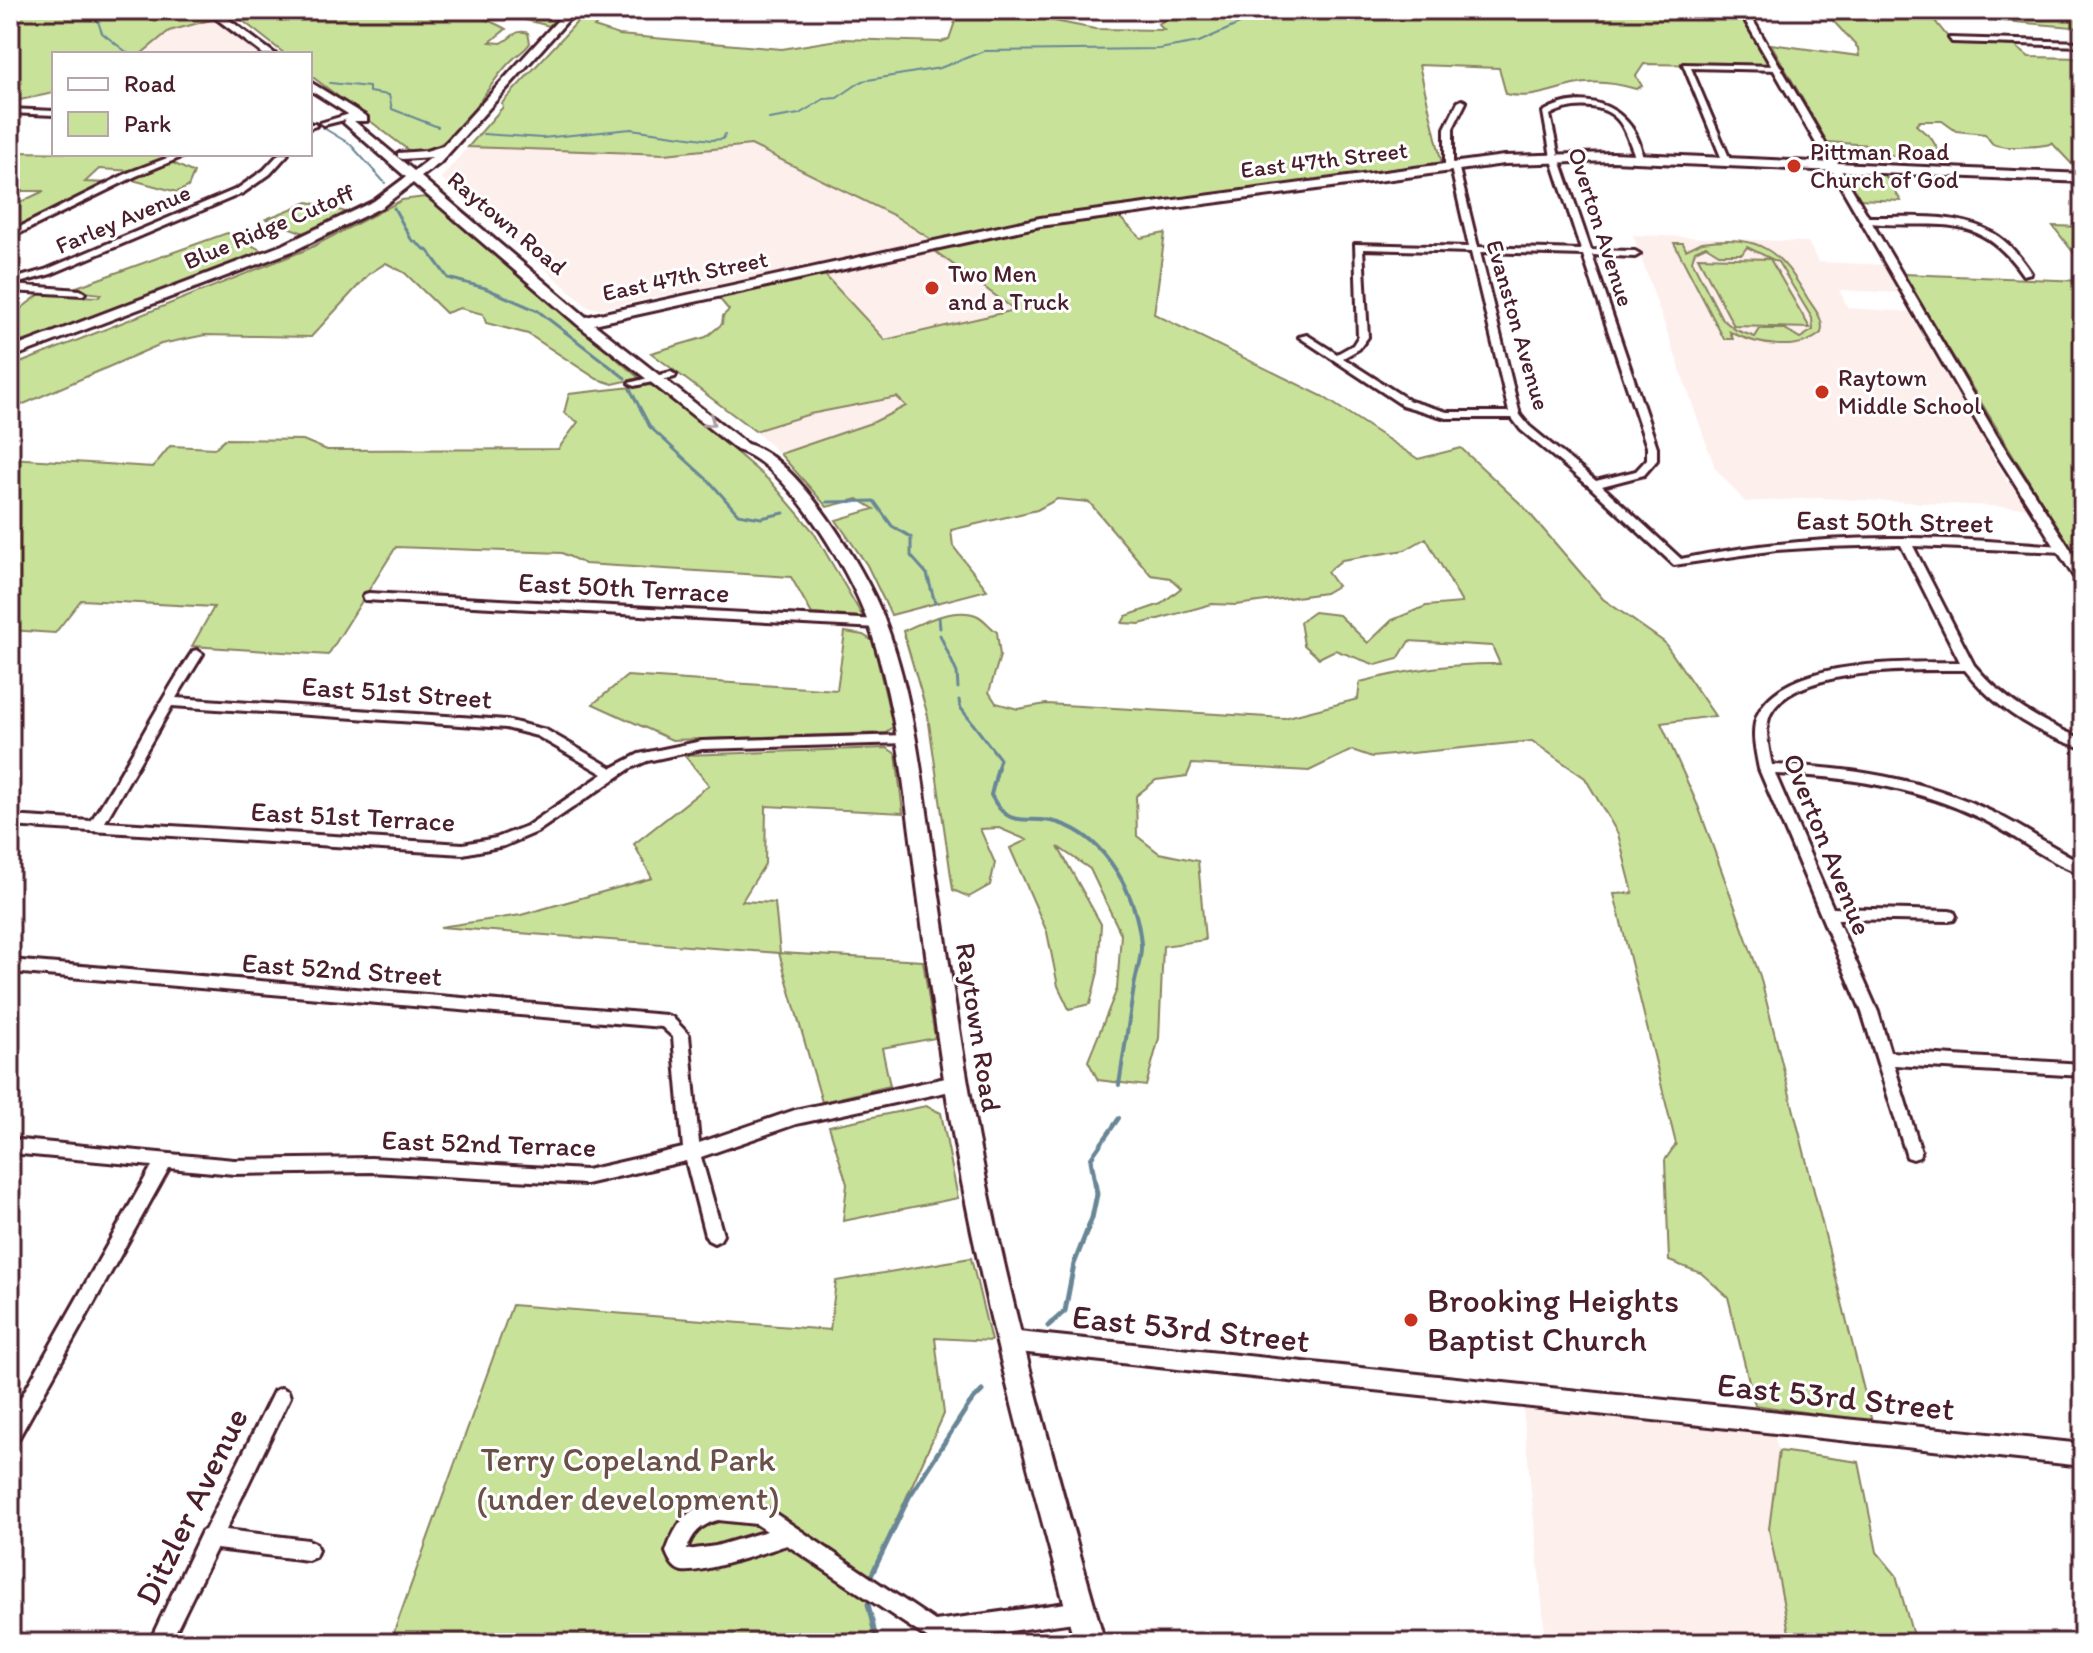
<svg xmlns="http://www.w3.org/2000/svg" width="2093" height="1653" font-family="Itim,sans-serif">
<rect width="100%" height="100%" fill="#fff"/>
<filter id="ink" filterUnits="userSpaceOnUse"><feTurbulence type="fractalNoise" baseFrequency=".0125" numOctaves="2"/><feDisplacementMap in="SourceGraphic" scale="16" xChannelSelector="R" yChannelSelector="G"/><feConvolveMatrix kernelMatrix="1 2 1 2 8 2 1 2 1" color-interpolation-filters="sRGB"/></filter>
<g filter="url(#ink)">
<!-- built -->
<path fill="#fdefec" d="M214,19L258,54H141L169,31Z
M751,145L895,216L932,240L598,309L588,307L441,178L468,147L665,154Z
M1633,235L1808,242L1818,262L1888,265L1904,293L1839,290L1848,308L1914,312L1912,317L2008,482L2034,508L1818,498L1745,502L1715,468Z
M932,249L1016,310L885,340L823,273Z
M897,397L907,407L849,432L780,454L755,431L810,414Z
M1523,1409L1774,1435L1779,1451L1769,1529L1791,1643H1546Z"/>
<!-- green -->
<path fill="#c8e399" stroke="#898162" stroke-width="2" fill-rule="evenodd" d="M10,10H198L214,19L169,31L141,54H54V93L10,102Z
M229,10H461C468,11 501,26 506,29L490,42L501,43C512,39 515,28 528,33L530,43C525,51 518,54 512,60C481,89 461,151 412,153L310,75V54H285Z
M488,10H564L549,26Z
M588,10H609L594,27L619,35L782,49L843,39L941,42L949,39L957,16H1029L1095,29L1164,30L1158,24L1183,10H1737L1770,66L1644,64L1636,76L1642,86L1636,89C1616,83 1594,80 1573,85C1552,90 1530,100 1506,94L1499,68L1419,65L1442,164L1043,217L932,240L895,216L751,145L665,154L468,147L503,107L502,103Z
M1750,10H2083V28L1959,17L1935,21L1951,41L2015,46L2029,57L2083,58V127L2072,129L2083,136V176L2052,143C2044,147 2001,149 1993,144C1990,142 1988,137 1985,134L1956,131L1942,121H1920L1916,125L1931,138L1943,158L1885,155L1871,145L1827,142L1771,44L1859,56L1858,48L1826,13Z
M10,152L178,154L135,171L99,169L85,182L111,183L10,233V207L44,191H10Z
M171,162L194,173L188,187L177,192L129,179Z
M1843,172H1883L1901,201L1858,199Z
M425,197L433,201L639,378L613,384L597,379L528,334L486,323L483,314L460,308L446,313L405,273L386,263L369,274L311,337L205,335L161,344L10,410V367L308,249L402,200Z
M308,202L350,213L309,235L266,219Z
M1115,213L1141,238L1165,233L1154,314L1322,396L1418,459L1461,448L1524,507L1603,599L1664,642L1715,716L1661,723L1698,806L1760,976L1872,1422L1755,1405L1728,1297L1701,1273L1669,1261L1665,1160L1676,1144L1614,894L1633,893L1618,834L1585,778L1532,741L1372,757L1352,750L1309,771L1192,764L1187,776L1156,780L1136,796L1137,836L1159,853L1198,861L1205,940L1163,946L1159,1038L1146,1086L1098,1080L1088,1061L1117,989L1121,934L1090,869L1058,847L1101,924L1098,972L1090,1004L1069,1009L1058,986L1047,932L1010,848L1027,840L999,828L980,829L995,863L990,885L969,897L953,890L928,716L903,631C923,622 956,606 978,616C984,619 991,628 997,632L1000,656L989,692L996,703L1018,709L1046,704L1284,718L1358,699L1360,682C1407,670 1452,663 1500,664L1492,646L1409,641L1398,659L1376,665L1335,650L1319,658L1304,645L1300,622L1314,612L1339,615L1368,643L1392,620L1426,606L1462,603L1426,538L1405,550L1342,560L1327,572L1337,586L1325,593L1236,605L1212,604L1140,624L1122,623L1126,616L1161,604L1181,588L1170,578L1151,575L1089,502L1057,499L1037,510L951,530L953,546L987,590L891,615L867,565L836,520L874,509L858,499L827,507L780,454L874,422L906,406L897,397L810,414L755,431L651,353L706,337L722,324L723,316L729,310L718,297L823,273L885,340L1015,310L932,249Z
M2053,226L2083,227V265Z
M227,233L267,253L33,340L10,342V317L40,294L99,297L101,294L68,290Z
M1702,242C1762,234 1780,251 1808,299C1815,310 1825,320 1821,333C1798,353 1756,345 1730,332L1733,339H1724L1674,243H1683L1686,250ZM1706,246L1719,254H1742L1747,247L1778,262L1812,318L1813,330L1800,338L1785,329H1760L1755,337L1736,330L1722,319L1692,261L1695,251Z
M1698,257L1770,259L1810,328L1734,326Z
M1903,274L2083,281V570Z
M650,385L662,389L771,482L813,531L863,617L812,614L791,577L585,564L562,553L396,547L328,655L192,646L214,607L81,600L55,633L10,630V458L153,467L170,446L215,448L225,439L303,440L327,450L558,449L578,422L564,413L569,394Z
M845,632L863,635L873,641L893,727L886,733L672,740L593,704L627,676L837,690Z
M887,748L896,754L903,813L766,806L765,864L742,901L775,903L780,953L923,961L935,1038L882,1048L890,1086L822,1102L779,953L440,927L521,915L652,878L634,844L709,785L684,755Z
M926,1106L941,1113L958,1198L843,1221L847,1184L829,1126Z
M971,1258L991,1341L935,1338L944,1414L872,1574L868,1604L877,1643H390L512,1305L830,1330L836,1281Z
M1779,1451L1859,1462L1877,1552L1896,1575L1915,1643H1791L1769,1529Z"/>
<g fill="none" stroke-linecap="round" stroke-linejoin="round">
<!-- stream-far3 -->
<path stroke="#698696" stroke-width="2" d="M94,10L102,33L129,54
M330,83L369,87V92L389,95L392,109L438,127
M769,119L799,114L824,99L837,98L862,81L940,68L984,51L1159,49L1199,42L1246,21L1244,14L1261,10
M310,120L314,123
M322,127L350,144L385,183
M483,134L542,138L631,129L711,140L723,139L725,134"/>
<!-- stream-far2 -->
<path stroke="#698696" stroke-width="3" d="M394,208L411,239L429,252L448,278L485,288L538,311L625,378
M630,389L650,427L711,483L738,514L761,518L784,513
M827,502L874,501L892,526L911,537V556L927,574L935,603
M939,618L940,628
M940,635L957,673L958,688
M959,700L960,707L1000,759L997,769"/>
<!-- stream-far1 -->
<path stroke="#698696" stroke-width="4" d="M998,767L991,795C1010,833 1027,813 1059,823C1107,838 1137,896 1141,944C1142,957 1136,974 1134,987C1129,1020 1124,1052 1119,1085
M1092,1162L1091,1158L1119,1118"/>
<!-- stream -->
<path stroke="#698696" stroke-width="5" d="M1048,1326L1065,1311L1074,1264L1092,1218L1097,1194L1091,1160
M872,1574L909,1497L970,1403L982,1391
M868,1604L877,1643"/>
<!-- minor casing -->
<g stroke="#4a1f2b" stroke-width="6">
<path id="minor" d="M1949,38L2083,42V46L1952,42Z
M1683,64L1779,66L1783,68L1779,70L1691,68L1731,162L1730,164L1723,162Z
M1462,100L1466,102L1453,128V163L1458,165L1478,247L1581,250L1551,157L1543,112C1587,86 1638,109 1643,160H1637C1631,148 1628,135 1621,124C1607,102 1570,103 1550,115L1559,157L1591,250L1635,251L1640,254L1635,257L1592,255L1657,447V460L1644,475L1602,486L1681,559C1755,544 1830,537 1905,538C1958,538 2011,543 2064,546L2070,549L2064,552L1913,546L1974,665C2003,700 2040,722 2083,739V748C2036,734 1995,708 1965,670C1918,670 1793,666 1770,715C1764,729 1769,750 1772,765C1848,767 1923,778 1992,812C2023,827 2052,847 2083,863V874C2046,862 2014,834 1980,818C1915,787 1846,776 1775,774L1833,908L1949,911L1954,912L1956,916L1954,920L1949,921L1837,919L1878,1012L1890,1052L2083,1064V1076L1894,1065L1921,1152L1919,1157L1913,1159L1907,1157L1862,1012L1759,769C1756,753 1750,730 1758,714C1785,657 1907,663 1960,662L1901,545L1823,547L1776,550L1674,565L1590,487L1521,430L1512,418H1446L1402,405L1299,337L1307,335L1337,354L1353,345L1358,337L1355,244L1469,247L1451,168L1445,166V128L1458,102ZM1363,249L1471,252L1509,412H1447L1410,401L1343,358L1359,349L1368,337ZM1480,252L1583,255L1647,447V459L1636,471L1596,481L1529,426L1520,415Z
M10,109L54,111V115L10,113Z
M353,113L357,115L356,117L324,125L320,123Z
M310,124H315L316,126L310,128Z
M178,154H189L136,176L10,238V232L130,172Z
M279,154H288L270,174L243,193L51,274L12,285L80,290L85,293L83,295L10,291V280L45,270L237,189L264,170Z
M2074,175L2083,184V192L2070,178Z
M1864,217C1908,218 1966,210 2003,240C2014,249 2023,261 2031,273L2023,275C1974,204 1931,232 1861,222V218Z
M671,372L676,375L675,377L634,386L629,383Z
M369,593L878,620L884,624L878,628L365,600L363,597L365,594Z
M197,650L203,654L176,698L506,720L546,730L612,768L639,754L702,741L907,735L914,739L907,743L702,749L647,761L631,768L537,832L504,846L463,854L10,826V816L91,821C128,765 156,706 193,651ZM172,706L506,728L537,736L603,774L527,826L496,838L463,844L105,822Z
M10,960L666,1015L672,1017L689,1035L699,1143L795,1110L955,1076L961,1078L963,1083L961,1088L955,1090L796,1124L701,1157L723,1235L720,1240L714,1243L708,1240L705,1235L686,1161L586,1184L371,1172L234,1174L169,1168L17,1441L10,1444V1417L152,1166L10,1153V1139L234,1160L371,1158L586,1170L683,1148L673,1037L662,1027L10,972Z
M281,1388L288,1391L290,1397L226,1530L308,1540L315,1543L318,1550L315,1557L308,1560L216,1549L170,1643H149L202,1531L205,1530L274,1391Z
M718,1500L745,1502L767,1508L935,1621L1081,1601L1088,1604L1091,1611L1088,1618L1081,1621L933,1642L787,1545C765,1552 702,1574 682,1571C673,1569 669,1559 666,1552C676,1523 688,1507 718,1500ZM718,1520L756,1524L767,1531L716,1546L687,1550C691,1534 702,1524 718,1520Z"/>
</g>
<!-- tertiary casing -->
<g stroke="#4a1f2b" stroke-width="6">
<path id="tertiary" d="M1739,10H1747L1997,436L2083,569V584L2076,580L1985,436Z
M1009,1331L2083,1444V1466L1009,1351L1002,1348L998,1341L1002,1334Z"/>
</g>
<!-- secondary casing -->
<g stroke="#4a1f2b" stroke-width="6">
<path id="secondary" d="M205,10H216L275,54H263Z
M567,10H577L440,163L421,177L586,317L1040,218L1504,156L1613,153L2083,174V182L1613,161L1504,164L1040,226L594,324L747,444C797,457 865,569 883,616C912,690 921,770 932,848C944,928 955,1009 969,1089C1001,1277 1053,1460 1105,1643H1075C1025,1459 975,1275 945,1086C933,1007 922,927 912,847C902,769 893,690 866,617C849,570 786,463 737,450L578,325L413,183L382,207L295,250L10,358V349L285,244L374,201L406,177L344,123L348,114L310,90V82L367,117V121H354L414,171L432,157L402,159L398,157V153L426,151L443,146Z"/>
</g>
<!-- minor -->
<use href="#minor" fill="#fff" fill-rule="evenodd"/>
<!-- tertiary -->
<use href="#tertiary" fill="#fff" fill-rule="evenodd"/>
<!-- secondary -->
<use href="#secondary" fill="#fff" fill-rule="evenodd"/>
</g>
<!-- one-way arrows -->
<defs><path id="oneway-chevron" d="M-2-3.5L2.5 0L-2 3.5" fill="none" stroke-width="1.6" stroke-linecap="round" stroke-linejoin="round" transform="scale(2)"/></defs>
<use stroke="#ae9aa0" href="#oneway-chevron" transform="translate(710 422) rotate(38)"/>
</g>
<!-- markers -->
<g fill="#c8321e" stroke="#fff" stroke-width="3">
<circle cx="1794" cy="166" r="8"/>
<circle cx="932" cy="288" r="8"/>
<circle cx="1822" cy="392" r="8"/>
<circle cx="1411" cy="1320" r="8"/>
</g>
<g text-anchor="middle" stroke-width="6" stroke-linejoin="round" paint-order="stroke">
<!-- far-poi labels -->
<g font-size="24" fill="#4a1f2b" stroke="#fff" text-anchor="start">
<text x="1810" y="160">Pittman Road<tspan x="1810" dy="28">Church of God</tspan></text>
<text x="948" y="282">Two Men<tspan x="948" dy="28">and a Truck</tspan></text>
<text x="1838" y="386">Raytown<tspan x="1838" dy="28">Middle School</tspan></text>
</g>
<!-- far-street labels -->
<g font-size="24" fill="#4a1f2b" stroke="#fff">
<text transform="translate(1324 160) rotate(-7)" y="8">East 47th Street</text>
<text transform="translate(123 219) rotate(-23)" y="8">Farley Avenue</text>
<text transform="translate(507 223) rotate(40)" y="8">Raytown Road</text>
<text transform="translate(269 227) rotate(-23)" y="8">Blue Ridge Cutoff</text>
<text transform="translate(1601 227) rotate(72)" y="8">Overton Avenue</text>
<text transform="translate(685 276) rotate(-12)" y="8">East 47th Street</text>
<text transform="translate(1518 325) rotate(74)" y="8">Evanston Avenue</text>
</g>
<!-- street labels -->
<g font-size="28" fill="#4a1f2b" stroke="#fff">
<text transform="translate(1895 521) rotate(1)" y="10">East 50th Street</text>
<text transform="translate(624 587) rotate(3)" y="10">East 50th Terrace</text>
<text transform="translate(397 692) rotate(4)" y="10">East 51st Street</text>
<text transform="translate(353 816) rotate(3)" y="10">East 51st Terrace</text>
<text transform="translate(1828 844) rotate(68)" y="10">Overton Avenue</text>
<text transform="translate(342 969) rotate(4)" y="10">East 52nd Street</text>
<text transform="translate(979 1027) rotate(81)" y="10">Raytown Road</text>
<text transform="translate(489 1143) rotate(2)" y="10">East 52nd Terrace</text>
</g>
<!-- near-poi labels -->
<g font-size="34" fill="#4a1f2b" stroke="#fff" text-anchor="start">
<text x="1427" y="1312">Brooking Heights<tspan x="1427" dy="39">Baptist Church</tspan></text>
</g>
<!-- near-street labels -->
<g font-size="34" fill="#4a1f2b" stroke="#fff">
<text transform="translate(1191 1328) rotate(6)" y="12">East 53rd Street</text>
<text transform="translate(1836 1396) rotate(6)" y="12">East 53rd Street</text>
<text transform="translate(191 1506) rotate(-64)" y="12">Ditzler Avenue</text>
</g>
<!-- near-park labels -->
<g font-size="34" fill="#6a5046" stroke="#fff">
<text x="628" y="1471">Terry Copeland Park<tspan x="628" dy="39">(under development)</tspan></text>
</g>
</g>
<!-- margin -->
<rect width="2093" height="1653" fill="none" stroke="#fff" stroke-width="40"/>
<rect x="20" y="20" width="2053" height="1613" fill="none" stroke="#4a1f2b" stroke-width="3" filter="url(#ink)"/>
<!-- legend -->
<rect x="52" y="52" width="260" height="104" fill="#ffffff" stroke="#b7a5aa" stroke-width="2"/>
<rect x="68" y="78" width="40" height="12" fill="#ffffff" stroke="#b7a5aa" stroke-width="2"/>
<text x="124" y="92" font-size="24" fill="#4a1f2b">Road</text>
<rect x="68" y="112" width="40" height="24" fill="#c8e399" stroke="#b7a5aa" stroke-width="2"/>
<text x="124" y="132" font-size="24" fill="#4a1f2b">Park</text>
</svg>
